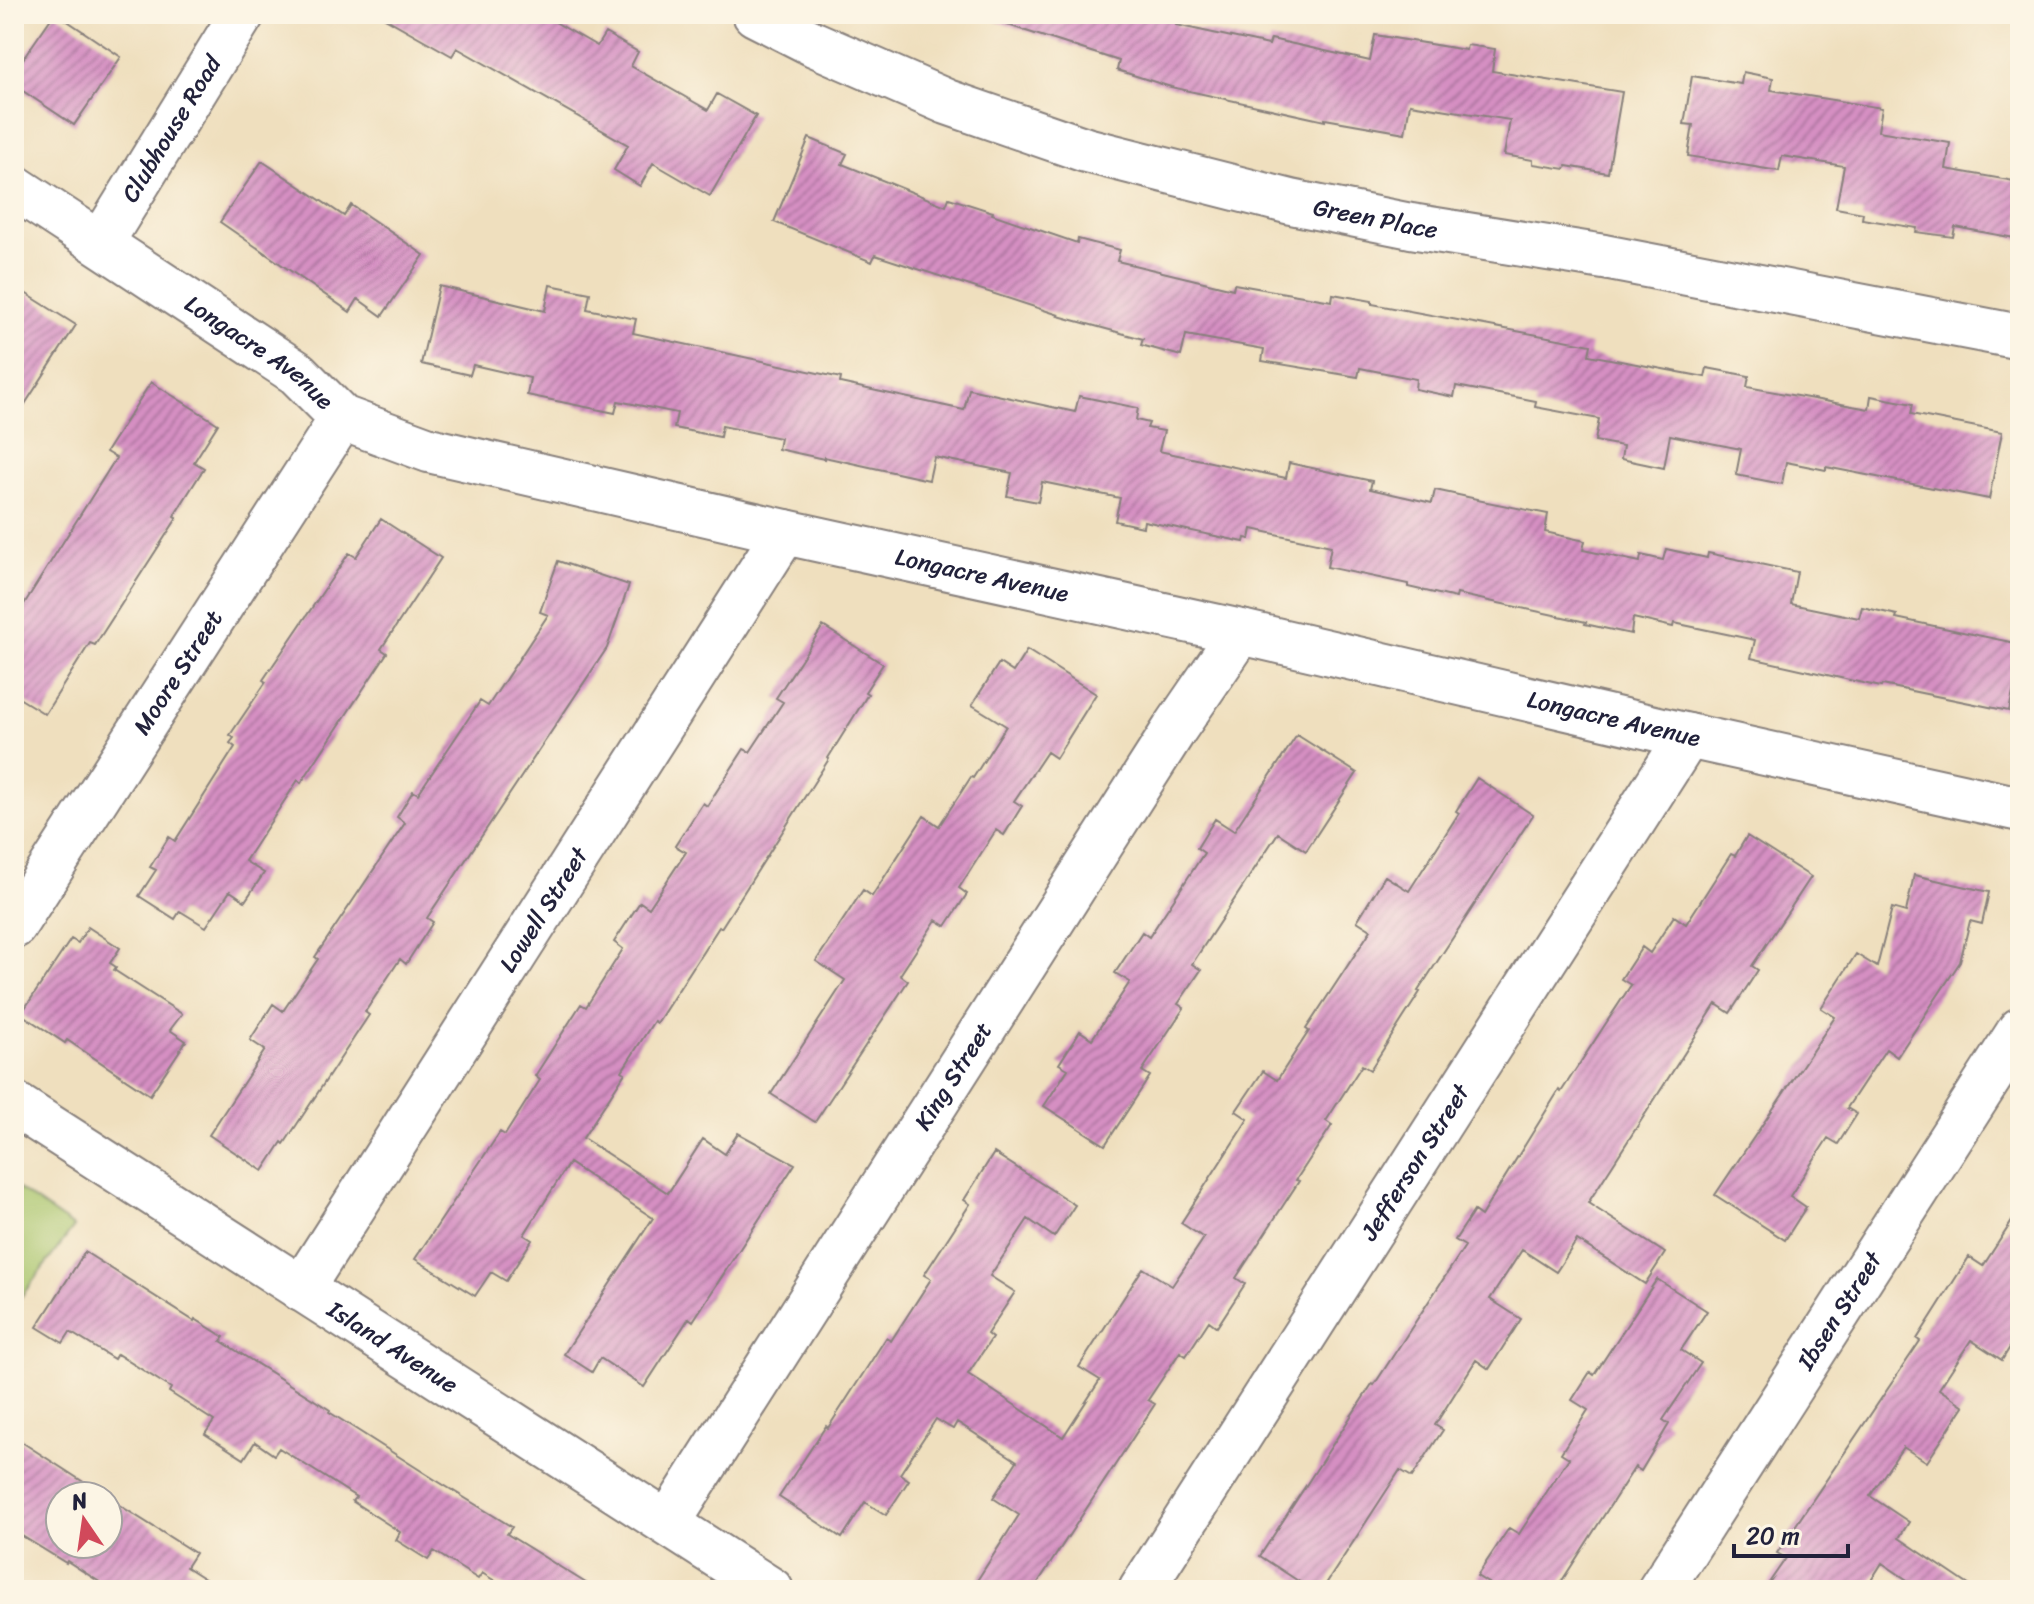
<svg xmlns="http://www.w3.org/2000/svg" width="2034" height="1604" font-family="Sriracha,sans-serif">
<defs>
<pattern id="building-hatch" width="6" height="6" patternUnits="userSpaceOnUse" patternTransform="scale(2)"><rect width="6" height="6" fill="#d58fc2"/><path d="M-1 1l2-2M0 6l6-6M5 7l2-2" fill="none" stroke="#ac749f"/></pattern>
</defs>
<rect width="100%" height="100%" fill="#fcf5e5"/>
<filter id="ink" filterUnits="userSpaceOnUse"><feTurbulence type="fractalNoise" baseFrequency=".0125" numOctaves="2"/><feDisplacementMap in="SourceGraphic" scale="16" xChannelSelector="R" yChannelSelector="G"/><feConvolveMatrix kernelMatrix="1 2 1 2 8 2 1 2 1" color-interpolation-filters="sRGB"/></filter>
<filter id="wash" filterUnits="userSpaceOnUse"><feTurbulence type="fractalNoise" baseFrequency=".006" numOctaves="4" result="noise"/><feDisplacementMap in="SourceGraphic" scale="32" xChannelSelector="R" yChannelSelector="G"/><feGaussianBlur stdDeviation="1.8" result="paint"/><feColorMatrix in="noise" values="0 0 0 0 0 0 0 0 0 0 0 0 0 0 0 0 0 1.4 0 .05"/><feComposite in="paint" operator="in"/></filter>
<g filter="url(#wash)">
<rect width="100%" height="100%" fill="#efdfbe"/>
<!-- grass -->
<path fill="#a9c56c" stroke="#667454" stroke-width="2" d="M14,1186L74,1227L14,1306Z"/>
<g id="blocks">
<!-- building -->
<path fill="url(#building-hatch)" d="M54,14H57L121,57L74,125L14,85V72Z
M378,14H541L597,46L605,33L638,52L631,66L708,110L717,94L756,116L710,196L653,163L640,186L614,170L628,145L457,48L452,56Z
M993,14H1179L1176,25L1269,45L1271,39L1370,61L1375,35L1466,50L1467,45L1495,49L1492,71L1622,92L1608,173L1566,166L1565,169L1533,164V160L1504,155L1510,120L1410,104L1405,133L1325,119V121L1171,87L1117,70L1119,61L992,20Z
M1743,72L1773,78L1771,90L1882,108L1878,131L1950,143L1946,169L2020,182V239L1955,227L1953,237L1916,232L1917,228L1862,219L1863,213L1836,208L1844,166L1782,156L1779,171L1688,156L1693,125L1684,124L1692,76L1741,84Z
M809,138L847,154L842,164L946,206L949,198L993,212L992,214L1077,243L1078,239L1120,250L1117,261L1233,289L1234,284L1332,301L1333,294L1372,301V304L1591,345L1589,355L1705,377L1707,368L1749,376L1747,387L1869,409L1871,396L1913,404L1911,414L2002,432L1989,499L1826,467V470L1786,462L1782,484L1736,475L1741,449L1670,435L1664,468L1621,459L1623,446L1595,441L1599,419L1535,407L1536,401L1456,386L1454,397L1415,389L1416,379L1360,368L1358,377L1262,361L1264,349L1186,335L1181,356L1141,345L1143,339L1058,316L1059,315L875,255L872,262L774,222Z
M262,161L344,216L351,205L424,255L382,316L358,299L350,312L220,222Z
M550,285L590,293L587,309L636,319L633,333L841,378L840,383L964,410L969,389L1075,412L1079,396L1138,408L1136,420L1149,423L1147,428L1164,431L1159,451L1286,478L1289,463L1372,481L1370,489L1432,503L1435,490L1477,499V500L1548,514L1545,532L1585,541L1583,550L1640,562L1641,555L1663,560L1666,549L1707,558L1708,553L1797,572L1791,604L1859,618L1862,607L1897,615L1896,618L2020,644V660L2009,711L1882,685L1881,687L1751,658L1755,640L1674,623L1673,627L1633,618L1631,634L1585,624L1586,622L1457,594L1456,598L1408,587V584L1327,567L1331,546L1252,529L1250,539L1245,538L1244,542L1144,521L1143,527L1115,521L1120,498L1042,482L1038,502L1007,496L1012,473L934,457L929,480L824,457V459L778,449L780,438L722,426L720,437L674,428L677,413L618,401L615,413L527,395L530,378L473,365L470,375L421,364L439,286L545,311Z
M14,286L76,325L14,421Z
M151,382L218,424L194,462L204,468L174,516L177,518L95,645L90,643L45,714L14,695V620L116,458L106,452Z
M381,519L441,558L381,649L387,653L301,783L298,780L245,861L264,873L245,901L230,891L206,927L180,911L175,919L139,896L156,870L150,867L169,837L175,841L235,747L230,743L234,738L230,735L266,682L263,680L349,553L356,557Z
M558,561L629,585L607,648L427,918L433,922L406,964L400,959L365,1012L369,1015L284,1144L282,1142L263,1171L209,1135L265,1050L250,1040L273,1004L283,1011L318,959L315,957L405,823L397,817L413,791L418,794L480,701L488,706L548,615L540,612Z
M823,626L883,664L865,692L868,694L828,758L829,759L721,928L719,927L657,1023L654,1021L622,1071L625,1073L583,1138L668,1193L703,1139L725,1154L738,1133L795,1164L693,1321L689,1318L644,1387L600,1358L592,1372L564,1354L653,1218L569,1163L524,1235L532,1240L506,1281L491,1272L475,1296L415,1259L500,1132L505,1135L540,1080L535,1076L581,1004L586,1007L623,949L614,942L640,902L649,908L686,852L675,846L703,803L707,806L744,749L750,752L783,702L776,698Z
M1027,650L1096,694L1056,758L1047,752L1014,801L1022,806L1004,835L996,830L959,888L967,894L946,926L936,920L900,975L908,981L815,1122L771,1094L845,980L816,961L863,890L872,896L924,816L939,826L971,777L973,778L1006,726L972,705L999,663L1013,672Z
M1297,735L1357,773L1306,851L1278,833L1192,964L1201,970L1178,1004L1184,1008L1142,1071L1150,1076L1105,1145L1044,1106L1068,1069L1059,1064L1080,1031L1092,1039L1130,982L1115,973L1142,932L1149,937L1204,853L1197,848L1215,819L1234,831Z
M1477,778L1533,815L1418,991L1420,992L1370,1070L1362,1065L1326,1121L1332,1125L1296,1180L1299,1181L1236,1278L1245,1284L1217,1327L1209,1321L1186,1356L1180,1352L1148,1400L1155,1404L1033,1590H971L1019,1515L993,1498L1017,1461L957,1422L953,1429L936,1419L900,1474L909,1480L886,1515L865,1502L842,1538L779,1497L826,1426L828,1428L886,1338L891,1341L931,1279L924,1275L970,1204L964,1200L994,1153L1075,1205L1054,1237L1028,1219L990,1276L1015,1292L987,1334L992,1338L968,1374L1063,1437L1100,1380L1079,1367L1143,1268L1172,1286L1204,1238L1181,1223L1248,1119L1236,1111L1263,1071L1277,1080L1309,1031L1306,1029L1371,930L1357,921L1385,876L1409,891L1459,813L1456,811Z
M1747,836L1811,877L1752,966L1758,970L1730,1013L1716,1004L1588,1203L1665,1253L1645,1284L1577,1240L1556,1272L1522,1250L1490,1299L1521,1319L1489,1369L1476,1360L1435,1425L1443,1430L1412,1477L1400,1470L1322,1590H1312L1260,1556L1372,1384L1374,1385L1465,1246L1455,1240L1474,1211L1481,1216L1559,1090L1561,1092L1631,985L1621,979L1642,947L1650,953L1674,916L1686,924L1731,854L1735,856Z
M1914,875L1989,892L1982,924L1970,921L1960,962L1897,1057L1886,1049L1847,1108L1857,1114L1838,1144L1828,1138L1790,1196L1806,1207L1785,1240L1715,1195L1835,1017L1821,1008L1856,954L1877,967L1892,908L1906,912Z
M88,927L120,948L110,963L116,967L114,970L182,1014L170,1030L186,1041L150,1095L67,1040L65,1043L21,1014L71,939L78,943Z
M2020,1209V1331L2002,1360L1971,1340L1939,1389L1964,1406L1927,1462L1903,1447L1870,1496L1909,1522L1899,1538L1976,1590H1922L1882,1563L1865,1590H1764L1786,1558L1777,1553L1920,1341L1917,1339L1969,1257L1983,1266Z
M85,1252L194,1321L195,1319L224,1337L221,1341L330,1410L329,1412L434,1479L512,1527L507,1534L597,1590H510L482,1573L478,1579L434,1551L428,1560L396,1540L400,1532L352,1501L356,1497L279,1448L274,1455L255,1442L244,1459L205,1434L214,1421L169,1392L171,1388L117,1354L114,1359L70,1332L63,1343L37,1327Z
M1657,1279L1707,1311L1681,1350L1701,1363L1663,1420L1669,1424L1641,1471L1635,1467L1556,1590H1499L1477,1576L1509,1528L1519,1534L1569,1458L1561,1453L1588,1410L1572,1400L1590,1372L1594,1375Z
M14,1437L105,1496H60V1544H108V1498L195,1553L186,1567L222,1590H112L67,1561L66,1563L14,1531Z"/>
</g>
</g>
<g filter="url(#ink)">
<use href="#blocks" fill-opacity="0" stroke="#88807c" stroke-width="2"/>
<g fill="none" stroke-linecap="round" stroke-linejoin="round">
<!-- minor casing -->
<g stroke="#88807c" stroke-width="48">
<g id="minor">
<path id="s1" d="M755,14L814,44L947,102L1086,150L1291,202L1411,226L1604,257L2020,337"/>
<path id="s2" d="M14,187L297,373L342,418L429,450L785,532L1241,632L1688,736L2020,809"/>
<path id="s3" d="M101,243L242,14"/>
<path id="s4" d="M14,926L342,418"/>
<path id="s5" d="M14,1104L771,1590"/>
<path id="s6" d="M301,1289L785,532"/>
<path id="s7" d="M668,1523L1174,730L1241,632"/>
<path id="s8" d="M1141,1590L1688,736"/>
<path id="s9" d="M1660,1590L2020,1030"/>
</g>
</g>
<!-- minor -->
<use href="#minor" stroke="#fff" stroke-width="44"/>
</g>
</g>
<g text-anchor="middle" stroke-width="6" stroke-linejoin="round" paint-order="stroke">
<!-- street labels -->
<g font-size="24" fill="#22223b" stroke="#fcf5e5">
<text dy="8" stroke="none"><textPath href="#s3" startOffset="134">Clubhouse Road</textPath></text>
<text dy="8" stroke="none"><textPath href="#s1" startOffset="656">Green Place</textPath></text>
<text dy="8" stroke="none"><textPath href="#s2" startOffset="296">Longacre Avenue</textPath></text>
<text dy="8" stroke="none"><textPath href="#s2" startOffset="1062">Longacre Avenue</textPath></text>
<text dy="8" stroke="none"><textPath href="#s4" startOffset="302">Moore Street</textPath></text>
<text dy="8" stroke="none"><textPath href="#s2" startOffset="1710">Longacre Avenue</textPath></text>
<text dy="8" stroke="none"><textPath href="#s6" startOffset="450">Lowell Street</textPath></text>
<text dy="8" stroke="none"><textPath href="#s7" startOffset="530">King Street</textPath></text>
<text dy="8" stroke="none"><textPath href="#s8" startOffset="508">Jefferson Street</textPath></text>
<text dy="8" stroke="none"><textPath href="#s9" startOffset="332">Ibsen Street</textPath></text>
<text dy="8" stroke="none"><textPath href="#s5" startOffset="450">Island Avenue</textPath></text>
</g>
</g>
<!-- margin -->
<rect width="2034" height="1604" fill="none" stroke="#fcf5e5" stroke-width="48"/>
<!-- north arrow -->
<g transform="translate(84 1520) rotate(347)"><circle r="38" fill="#fcf5e5" stroke="#a5a1a1" stroke-width="2"/>
<path d="M0-6L14 30L0 20L-14 30Z" fill="#d1495b"/>
<text y="-12" font-size="22" font-weight="bold" text-anchor="middle" fill="#22223b">N</text>
</g>
<!-- scale -->
<path d="M1734 1544v12h114v-12" fill="none" stroke="#22223b" stroke-width="4"/>
<text x="1746" y="1544" font-size="24" fill="#22223b" stroke="#fcf5e5" stroke-width="6" paint-order="stroke">20 m</text>
</svg>
